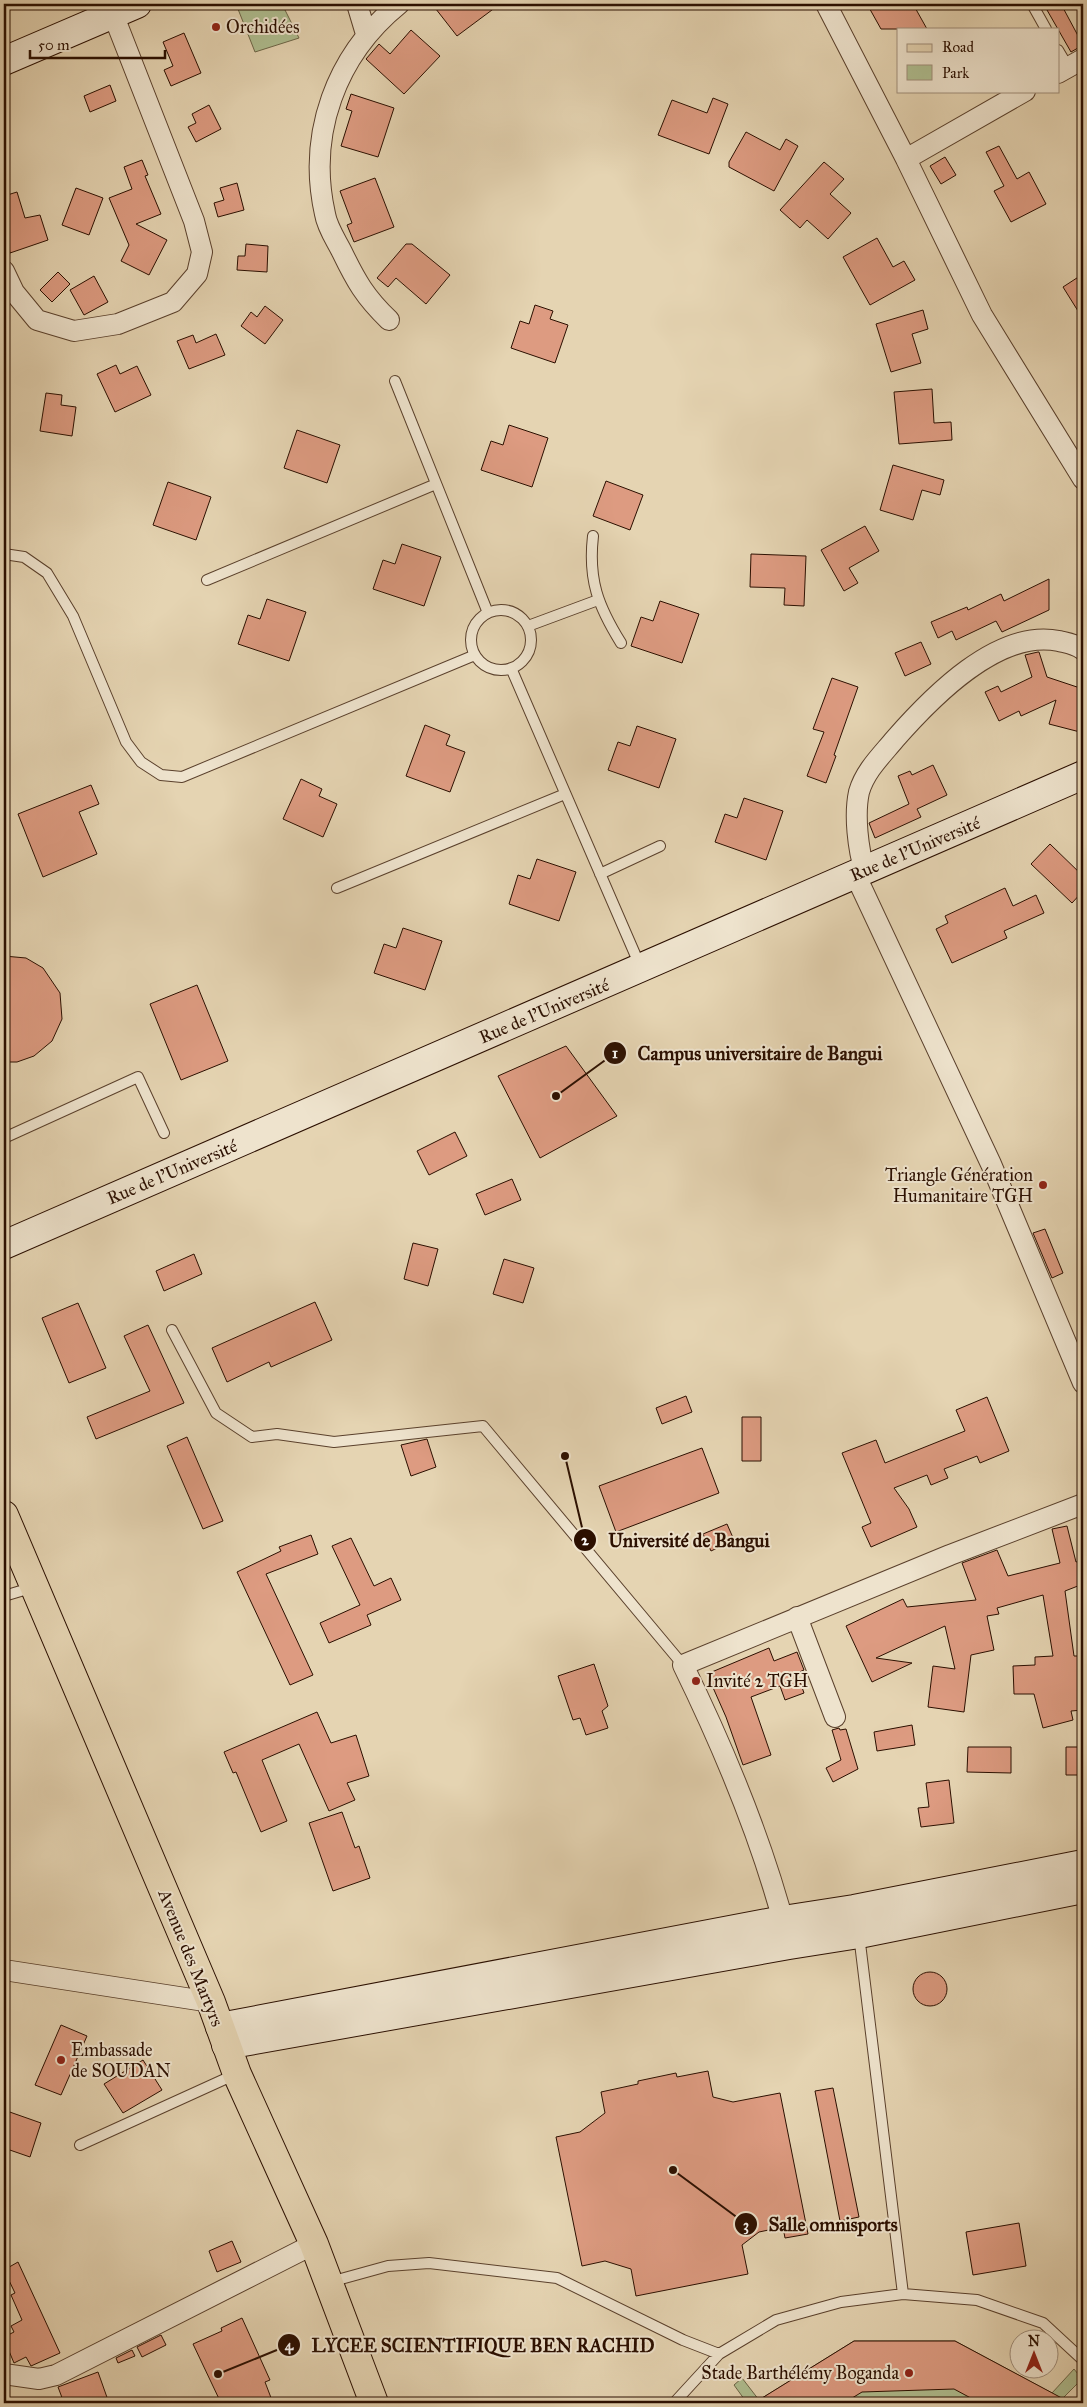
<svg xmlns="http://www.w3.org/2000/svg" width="1087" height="2407" font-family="'IM FELL Great Primer',serif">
<rect width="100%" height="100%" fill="#e5d4b2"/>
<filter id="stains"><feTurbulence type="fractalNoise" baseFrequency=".004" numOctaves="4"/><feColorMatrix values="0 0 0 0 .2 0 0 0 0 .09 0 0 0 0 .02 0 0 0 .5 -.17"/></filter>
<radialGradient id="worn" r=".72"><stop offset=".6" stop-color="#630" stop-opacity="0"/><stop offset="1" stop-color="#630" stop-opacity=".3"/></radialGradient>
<!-- green -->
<path fill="#afbe90" stroke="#6d6648" d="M236,4H282L299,38L255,52Z
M854,2341H955L1052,2393L1074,2369L1082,2379L1061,2400L1062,2403H747L734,2385L742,2378L759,2400Z"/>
<!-- building -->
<path fill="#dd9b81" stroke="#2b0f00" d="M432,4H500L457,36Z
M867,4H913L927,29H881Z
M1058,4H1061L1083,45L1071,52L1047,10Z
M411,30L440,56L404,94L366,59L379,44L390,54Z
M184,33L201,73L171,86L164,70L173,66L163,42Z
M110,85L116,101L90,112L84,96Z
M351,94L394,108L378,157L341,146L352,111L346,109Z
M713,98L728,104L709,154L658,135L672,100L707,113Z
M209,105L221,129L196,142L188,127L196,123L192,114Z
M746,132L780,150L786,139L798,146L774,191L729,167V162Z
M999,146L1017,179L1029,172L1046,204L1011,222L994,191L1004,186L986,152Z
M945,157L956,175L941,184L930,166Z
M142,160L148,175L145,176L161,214L136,224L167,240L149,275L121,261L129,245L109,198L132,189L124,167Z
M824,162L844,179L830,194L851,213L828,239L807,220L800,228L780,210Z
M375,178L394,227L354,242L347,225L352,223L340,191Z
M237,183L244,210L218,217L214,203L224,200L220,188Z
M76,188L103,198L89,235L62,225Z
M17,192L25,218L40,215L48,240L10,253L7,242L4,243V196Z
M877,238L893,267L904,261L915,280L870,305L843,257Z
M246,244L268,246L267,272L237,270L238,256H245Z
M406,244H412L450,275L426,304L396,278L388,287L377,278Z
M58,272L70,284L52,302L40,290Z
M1083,274V319L1063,287Z
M94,276L108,302L84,315L70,290Z
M535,305L553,311L550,319L568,325L555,363L511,348L520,321L529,324Z
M265,306L283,320L265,344L241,326L251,312L257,317Z
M923,310L928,329L912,334L921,363L891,372L876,324Z
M216,334L225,355L189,369L177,341L193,335L196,343Z
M116,365L120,374L137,366L151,395L115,412L97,374Z
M932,389L934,423L951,422L952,440L899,444L894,392Z
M46,393L62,395L61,405L76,407L72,436L40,431Z
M509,425L548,438L532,487L481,470L491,441L503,445Z
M297,430L340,445L327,483L284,468Z
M893,465L944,480L940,495L922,490L913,520L880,510Z
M606,481L643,495L630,530L593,516Z
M168,482L211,497L196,540L153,525Z
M865,526L879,551L849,568L858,583L844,591L821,550Z
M402,544L441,557L424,606L373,589L383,560L395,564Z
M751,554L806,556L804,606L784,605L785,588L750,587Z
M1049,579V610L1002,632L996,621L956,640L952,631L938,638L931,622L967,607L968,610L1001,594L1004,601Z
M267,599L306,612L289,661L238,644L248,615L260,619Z
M660,601L699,614L682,663L631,646L641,617L653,621Z
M921,642L931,664L905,676L895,653Z
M1038,652H1039L1047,677L1083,689V722L1080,732L1049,724L1056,700L1021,716L1019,711L999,721L985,692L998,686L1001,692L1032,677L1025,655Z
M832,678L858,687L834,755L836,756L826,783L807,776L824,732L813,729Z
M425,725L450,735L446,745L465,752L450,792L406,776Z
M637,726L676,739L659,788L608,770L618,742L630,746Z
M933,765L947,795L917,809L921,817L875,838L869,823L909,804L898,776L910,771L912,775Z
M301,779L322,789L319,796L337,804L323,837L283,819Z
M91,785L99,804L79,812L97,854L43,877L18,814Z
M744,798L783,811L766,860L715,842L725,814L737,818Z
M1050,844L1083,876V891L1072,903L1031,864Z
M537,859L576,872L559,921L509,904L518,875L530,879Z
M1005,888L1013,906L1036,895L1044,913L1004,931L1007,938L952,963L936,929L948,923L945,916Z
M403,928L442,941L425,990L374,973L384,944L396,948Z
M4,956L26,958L43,968L60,993L62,1019L52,1041L34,1056L17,1062H4Z
M197,985L228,1061L181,1080L150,1004Z
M566,1046L617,1116L540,1158L498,1076Z
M455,1132L467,1156L429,1175L417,1151Z
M512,1179L521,1200L485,1215L476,1194Z
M1045,1229L1063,1273L1052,1278L1033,1233Z
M413,1243L438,1249L428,1286L404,1279Z
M194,1254L202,1274L164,1291L156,1271Z
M504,1259L534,1268L523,1303L493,1294Z
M315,1302L332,1340L271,1367L269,1362L227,1382L212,1348Z
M78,1303L106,1368L69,1383L42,1318Z
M148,1325L184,1403L96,1439L87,1417L150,1391L124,1336Z
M686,1396L692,1412L662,1424L656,1408Z
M987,1397L1009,1451L980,1463L977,1456L944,1469L948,1478L931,1485L927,1475L894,1488L909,1509L917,1527L871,1547L862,1527L871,1523L842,1453L876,1440L885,1463L965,1431L956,1410Z
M742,1417H761V1461H742Z
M187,1437L223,1521L203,1529L167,1446Z
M427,1439L436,1467L411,1476L401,1445Z
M702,1448L719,1493L616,1532L599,1486Z
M727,1524L734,1540L711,1551L703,1534Z
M1067,1526L1076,1562L1083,1560V1584L1065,1591L1074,1656H1083V1710L1071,1711L1073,1720L1043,1728L1034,1694H1014L1013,1666L1035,1665V1657L1053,1656L1043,1595L997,1608L999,1614L987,1616L994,1650L971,1655L964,1712L928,1707L933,1666L955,1669L945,1626L876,1658L912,1663L872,1682L846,1626L903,1599L907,1607L976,1600L962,1563L997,1550L1008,1576L1060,1563L1052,1529Z
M311,1535L318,1554L266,1574L313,1675L290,1685L237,1572L281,1551L279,1547Z
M351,1538L374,1586L391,1578L401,1600L367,1615L371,1625L329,1643L320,1623L360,1605L332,1546Z
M769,1648L774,1661L797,1652L804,1670L797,1673L804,1693L785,1700L780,1686L751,1697L771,1755L743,1765L726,1717L707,1674Z
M594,1664L608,1706L602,1711L608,1728L586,1735L580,1718L573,1720L558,1676Z
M317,1712L331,1743L356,1735L369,1776L347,1783L355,1800L329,1811L299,1744L262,1760L287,1821L261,1832L236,1772L233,1773L224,1752Z
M912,1725L915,1745L877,1751L874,1732Z
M839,1728L840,1730L846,1729L858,1769L833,1782L826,1768L841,1760L832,1730Z
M968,1747H1011V1773L967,1772Z
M1066,1747H1083V1775H1066Z
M949,1780L954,1823L921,1827L918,1808L929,1807L926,1783Z
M342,1812L355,1848L359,1846L370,1878L333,1891L309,1823Z
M913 1989a17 17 0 1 1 34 0a17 17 0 1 1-34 0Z
M61,2025L87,2036L61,2095L35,2085Z
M143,2060L162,2090L123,2113L104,2084Z
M708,2071L713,2097L733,2102L780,2093L808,2234L785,2238L783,2227L759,2232L742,2245L748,2274L636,2296L631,2269L605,2261L582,2266L556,2137L580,2132L605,2113L601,2092L638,2084V2081L676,2073L677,2077Z
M833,2088L859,2217L840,2221L815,2091Z
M4,2110L41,2123L30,2157L4,2148Z
M1019,2223L1026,2266L973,2275L966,2232Z
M232,2241L241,2262L217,2272L209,2251Z
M18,2262L60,2353L31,2366L26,2357L14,2363L4,2339V2337L14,2332L11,2326L22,2320L11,2295L15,2293L4,2270Z
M242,2318L270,2380L265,2382L273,2403H221L193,2344L222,2331L221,2328Z
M161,2335L166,2345L142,2357L137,2347Z
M854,2341H955L1071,2403H980L954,2389L862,2392L844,2403H754Z
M132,2350L135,2356L118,2363L116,2358Z
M98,2372L109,2403H64L58,2387Z"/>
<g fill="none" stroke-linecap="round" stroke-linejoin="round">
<!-- lane casing -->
<g stroke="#5a402c" stroke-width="12">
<path id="lane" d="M1032,4L1046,29
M1058,50L1068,67
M395,381L488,613
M593,536C588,580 598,606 621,643
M4,554L24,557L47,573L73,616L126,742L141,762L161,775L182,777L475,655
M207,580L436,484
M471 640a30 30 0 1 1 60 0a30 30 0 1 1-60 0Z
M528,626L598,600
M511,668L641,968
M600,874L660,846
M337,888L565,794
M4,1138L138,1077L164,1133
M172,1330L216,1413L252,1437L277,1434L334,1442L483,1426L683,1665
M4,1596L34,1587
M859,1935L903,2294
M80,2145L236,2074
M330,2282L388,2266L429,2263L557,2278L683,2340L719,2354
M674,2403L719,2354L776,2320L841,2302L903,2294L977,2300L1043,2323L1083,2360"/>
</g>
<!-- street casing -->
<g stroke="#5a402c" stroke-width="22">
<path id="street" d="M357,4L366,34
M826,4L906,159L982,315L1083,479
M1058,73L1083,59
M906,159L1025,91
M4,271L14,292L37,320L74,331L118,324L173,302L197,274L202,252L194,221L113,14
M389,320C365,297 356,281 342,252C336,240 327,227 325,214C307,134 336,55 399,4
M865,872C858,849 854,815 859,792C865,771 881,756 895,739C931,698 998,628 1059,641C1067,643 1076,644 1083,650
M855,874L991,1164L1083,1383
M797,1617L835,1717
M786,1932C762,1839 725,1751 683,1665L950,1555L1083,1504
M4,1970L211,2002
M4,2374L39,2379L56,2375L314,2244"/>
</g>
<!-- secondary casing -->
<g stroke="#2b0f00" stroke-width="30">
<path id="secondary" d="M4,61L137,4
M4,1245L1083,775
M220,2027L783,1920L854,1909L1083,1864
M226,2045L789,1945L859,1934L1083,1889"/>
</g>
<!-- primary casing -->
<g stroke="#2b0f00" stroke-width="30">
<path id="primary" d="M4,1515L211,2002L237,2074L314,2244L374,2403"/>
</g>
<!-- lane -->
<use href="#lane" stroke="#eee3cd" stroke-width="10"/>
<!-- street -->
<use href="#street" stroke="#eee3cd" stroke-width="20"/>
<!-- secondary -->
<use href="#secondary" stroke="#eee3cd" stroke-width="28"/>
<!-- primary -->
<use href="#primary" stroke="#e5d4b2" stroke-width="28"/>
</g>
<!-- markers -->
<g fill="#8f2418" stroke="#eee3cd" stroke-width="2">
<circle cx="216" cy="27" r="5"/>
<circle cx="1043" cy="1185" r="5"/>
<circle cx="696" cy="1681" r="5"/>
<circle cx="61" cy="2060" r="5"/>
<circle cx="909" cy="2373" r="5"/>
</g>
<g text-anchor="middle" stroke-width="4" stroke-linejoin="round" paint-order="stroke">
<!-- poi labels -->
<g font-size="18" fill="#2b0f00" stroke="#eee3cd" text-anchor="start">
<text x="226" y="33">Orchidées</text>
<text x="1033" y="1181" text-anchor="end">Triangle Génération<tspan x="1033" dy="21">Humanitaire TGH</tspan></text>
<text x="706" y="1687">Invité 2 TGH</text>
<text x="71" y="2056">Embassade<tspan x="71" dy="21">de SOUDAN</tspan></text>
<text x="899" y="2379" text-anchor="end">Stade Barthélémy Boganda</text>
</g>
<!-- street labels -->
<g font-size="18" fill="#2b0f00" stroke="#eee3cd">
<text transform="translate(915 849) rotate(-23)" y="6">Rue de l'Université</text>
<text transform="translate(544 1011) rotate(-23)" y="6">Rue de l'Université</text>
<text transform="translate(172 1172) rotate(-23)" y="6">Rue de l'Université</text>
<text transform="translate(191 1958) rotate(68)" y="6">Avenue des Martyrs</text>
</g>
</g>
<!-- callouts -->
<path fill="none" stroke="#2b0f00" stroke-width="2" d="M556 1096L615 1053M565 1456L585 1540M673 2170L746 2224M218 2374L289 2345"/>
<g fill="#2b0f00" stroke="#eee3cd" stroke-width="2">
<circle cx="556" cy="1096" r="5"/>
<circle cx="565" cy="1456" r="5"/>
<circle cx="673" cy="2170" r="5"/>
<circle cx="218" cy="2374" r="5"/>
<circle cx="615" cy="1053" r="12"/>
<circle cx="585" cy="1540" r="12"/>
<circle cx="746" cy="2224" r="12"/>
<circle cx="289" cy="2345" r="12"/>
</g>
<g font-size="15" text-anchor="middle" font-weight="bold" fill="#fff">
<text x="615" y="1058">1</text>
<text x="585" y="1545">2</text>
<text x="746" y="2230">3</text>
<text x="289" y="2350">4</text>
</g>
<g font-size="19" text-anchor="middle" font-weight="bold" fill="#2b0f00" stroke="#eee3cd" stroke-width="4" stroke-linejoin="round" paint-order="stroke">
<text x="760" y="1060">Campus universitaire de Bangui</text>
<text x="689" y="1547">Université de Bangui</text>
<text x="833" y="2231">Salle omnisports</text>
<text x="483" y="2352">LYCEE SCIENTIFIQUE BEN RACHID</text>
</g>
<!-- margin -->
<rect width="1087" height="2407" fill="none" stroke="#e5d4b2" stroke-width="20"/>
<rect x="5" y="5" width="1077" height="2397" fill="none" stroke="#2b0f00" stroke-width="2.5"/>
<rect x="10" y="10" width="1067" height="2387" fill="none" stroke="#2b0f00"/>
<!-- legend -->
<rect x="897" y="28" width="162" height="65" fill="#eee3cd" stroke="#a08e7b"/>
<rect x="907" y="44" width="25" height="8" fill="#e5d4b2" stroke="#a08e7b"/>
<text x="942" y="52" font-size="15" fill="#2b0f00">Road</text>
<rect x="907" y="65" width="25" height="15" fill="#afbe90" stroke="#a08e7b"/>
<text x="942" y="78" font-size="15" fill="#2b0f00">Park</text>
<!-- north arrow -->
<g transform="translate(1034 2354)"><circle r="24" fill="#eee3cd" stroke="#a08e7b"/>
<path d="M0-4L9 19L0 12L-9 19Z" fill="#8f2418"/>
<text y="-8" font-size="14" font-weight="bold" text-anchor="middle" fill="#2b0f00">N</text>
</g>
<!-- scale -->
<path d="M30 50v8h135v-8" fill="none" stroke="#2b0f00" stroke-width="2.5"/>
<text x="38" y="50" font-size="15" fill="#2b0f00" stroke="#eee3cd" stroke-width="4" paint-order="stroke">50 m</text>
<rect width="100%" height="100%" filter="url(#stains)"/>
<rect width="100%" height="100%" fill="url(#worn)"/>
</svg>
